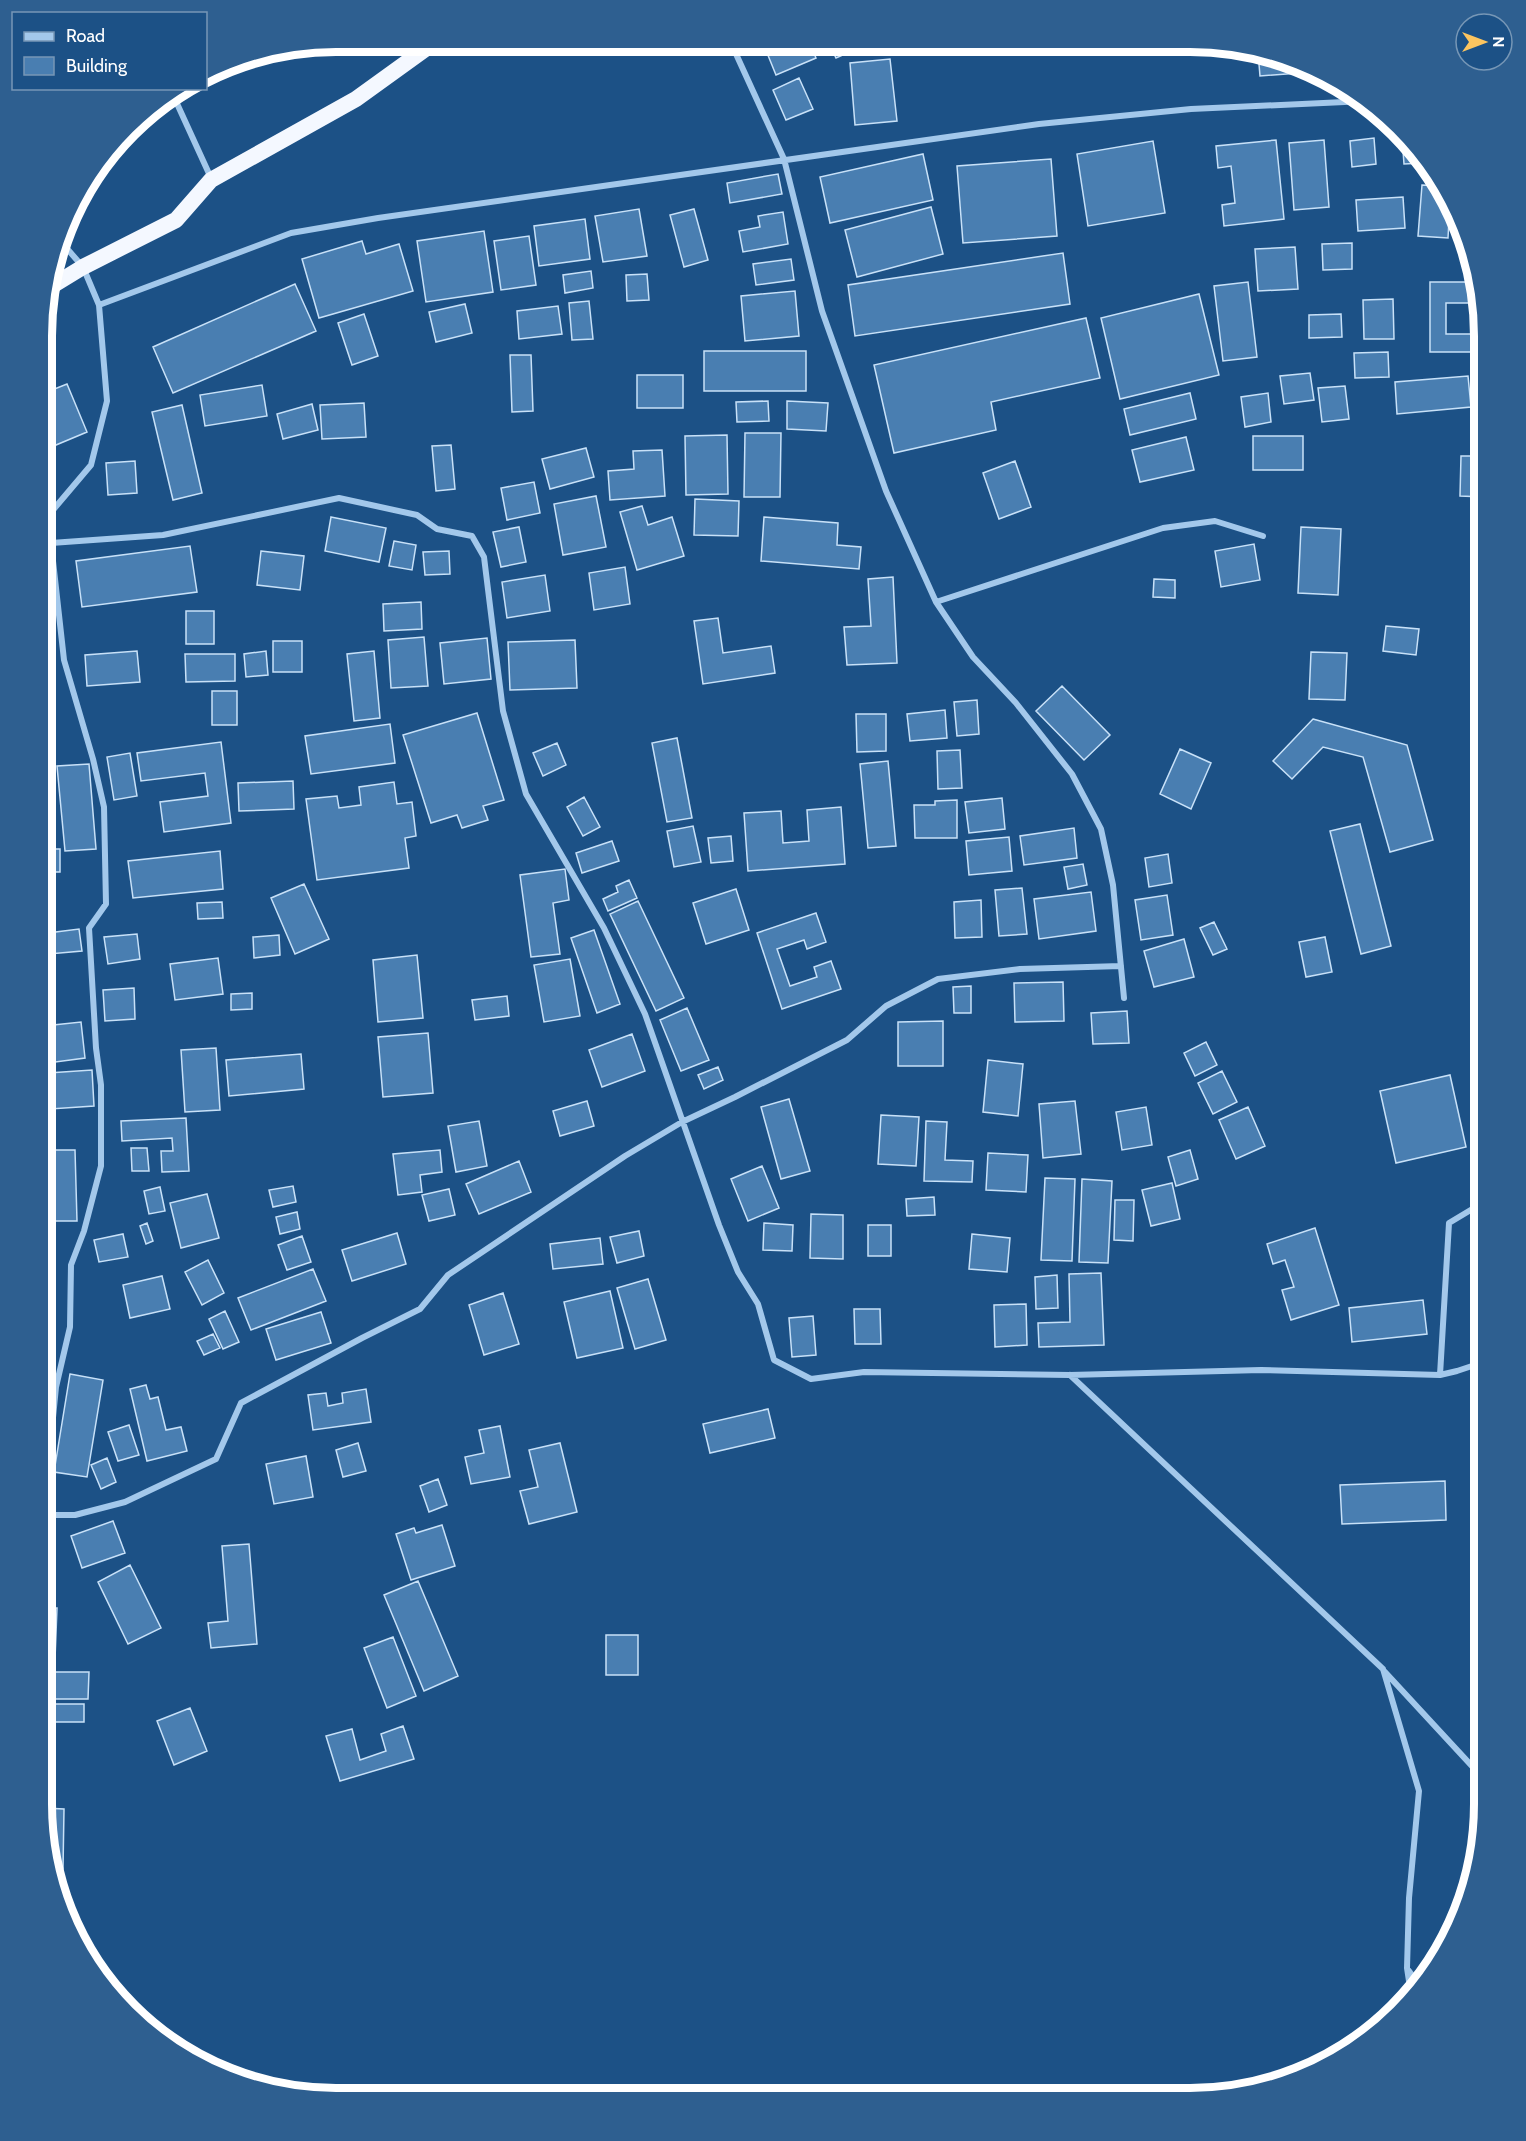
<svg xmlns="http://www.w3.org/2000/svg" width="1526" height="2141" font-family="Cabin,sans-serif">
<rect width="100%" height="100%" fill="#1c5186"/>
<!-- building -->
<path fill="#497eb1" stroke="#c8e1f8" stroke-width="1.5" fill-rule="evenodd" d="M763,43H810L816,58L776,75Z
M829,43L859,44L861,47L836,58Z
M1258,52L1302,64L1314,72L1260,76Z
M890,59L897,121L855,125L850,63Z
M799,78L813,109L786,120L773,90Z
M1402,137L1422,156L1423,163L1404,164Z
M1374,138L1376,164L1352,167L1350,141Z
M1276,140L1284,219L1224,226L1222,205L1235,203L1231,166L1218,168L1216,146Z
M1324,140L1329,207L1294,210L1289,143Z
M1153,141L1165,213L1088,226L1077,154Z
M923,154L933,200L830,223L820,177Z
M1051,159L1057,236L963,243L957,166Z
M778,174L782,194L730,203L727,183Z
M1422,185L1441,186L1450,201L1448,238L1418,236Z
M1403,197L1405,228L1358,231L1356,200Z
M931,207L943,254L857,277L845,230Z
M639,209L647,256L603,262L595,216Z
M694,209L708,260L684,267L670,215Z
M783,212L788,244L743,252L739,231L760,227L758,216Z
M585,219L590,259L539,266L534,226Z
M484,231L493,292L426,302L417,241Z
M529,236L536,285L501,290L494,241Z
M362,241L366,254L399,244L413,291L319,318L302,259Z
M1352,243V269L1323,270L1322,244Z
M1295,247L1298,289L1258,291L1255,249Z
M1063,253L1070,304L855,336L848,285Z
M791,259L794,280L756,285L753,264Z
M591,271L593,288L565,293L563,275Z
M647,274L649,300L627,301L626,275Z
M1248,282L1257,357L1223,361L1214,286Z
M1430,282H1471L1484,336V352H1430ZM1446,303H1474V334H1446Z
M295,284L316,331L173,393L153,347Z
M795,291L799,336L745,341L741,296Z
M1199,294L1219,375L1120,399L1101,318Z
M1393,299L1394,339H1364L1363,300Z
M589,301L593,339L572,340L569,303Z
M465,304L472,333L436,342L429,312Z
M558,306L562,334L519,339L517,311Z
M364,314L378,356L352,365L338,323Z
M1341,314L1342,337L1309,338V315Z
M1086,318L1100,378L991,402L996,430L894,453L874,365Z
M704,351H806V391H704Z
M1388,352L1389,377L1355,378L1354,353Z
M510,355H531L533,411L512,412Z
M1310,373L1314,400L1284,404L1280,376Z
M637,375H683V408H637Z
M1468,376L1471,407L1397,414L1395,382Z
M48,380L52,390L67,384L87,432L44,450V381Z
M262,385L267,416L205,426L200,395Z
M1345,386L1349,419L1322,422L1318,388Z
M1190,393L1196,419L1130,435L1124,409Z
M1268,393L1271,422L1245,427L1241,397Z
M768,401L769,421L737,422L736,402Z
M787,401L828,403L826,431L787,429Z
M364,403L366,437L322,439L320,405Z
M312,404L318,430L283,439L277,414Z
M182,405L202,493L173,500L152,412Z
M745,433H781L780,497H744Z
M727,435L728,494L686,495L685,436Z
M1253,436H1303V470H1253Z
M1186,437L1194,470L1140,482L1132,450Z
M451,445L455,489L436,491L432,446Z
M586,448L594,477L550,489L542,459Z
M662,450L665,496L610,500L608,471L634,469L633,451Z
M1461,456H1484V497L1460,496Z
M135,461L137,493L108,495L106,463Z
M1015,461L1031,507L999,519L983,473Z
M534,482L540,513L507,520L501,488Z
M596,496L606,547L563,555L554,504Z
M695,499L739,501L738,536L694,535Z
M642,506L648,525L672,517L684,556L637,570L620,512Z
M331,517L386,528L379,562L325,551Z
M764,517L838,523L837,545L861,547L859,569L761,561Z
M519,527L526,562L501,567L493,532Z
M1301,527L1341,529L1338,595L1298,593Z
M394,541L416,545L412,570L389,566Z
M1254,544L1260,580L1221,587L1215,551Z
M190,546L197,592L82,607L76,561Z
M261,551L304,556L300,590L257,585Z
M449,551L450,574L425,575L423,552Z
M625,567L630,604L594,610L589,573Z
M47,574L51,603L44,604V575Z
M545,575L550,611L507,618L502,582Z
M893,577L897,663L847,665L844,627L871,626L868,579Z
M1154,579L1175,580V598L1153,597Z
M421,602L422,629L384,631L383,604Z
M186,611H214V644H186Z
M718,618L723,653L771,646L775,673L703,684L694,621Z
M1386,626L1419,629L1416,655L1383,651Z
M424,637L428,686L391,688L388,640Z
M487,638L491,679L444,684L440,643Z
M575,640L577,688L510,690L508,642Z
M273,641H302V672H273Z
M137,651L140,682L87,686L85,655Z
M266,651L268,675L246,677L244,654Z
M374,651L380,718L354,721L347,654Z
M1311,652L1347,653L1345,700L1309,699Z
M185,654H235V681L186,682Z
M1062,686L1110,735L1084,760L1036,711Z
M212,691H237V725H212Z
M977,700L979,734L957,736L954,702Z
M945,710L947,738L910,741L907,714Z
M477,713L504,800L483,806L488,820L462,828L457,815L431,823L403,735Z
M856,714H886V751L857,752Z
M1313,719L1407,745L1433,840L1390,852L1363,757L1323,747L1292,779L1273,761Z
M390,724L395,763L311,774L305,736Z
M677,738L692,818L667,822L652,743Z
M221,742L231,823L164,832L160,802L208,796L205,773L141,781L137,753Z
M557,743L566,765L543,776L533,753Z
M1180,749L1211,763L1191,809L1160,794Z
M960,750L962,788L938,789L937,751Z
M130,753L137,796L114,800L107,757Z
M888,761L896,846L868,848L860,764Z
M89,764L96,849L65,851L57,766Z
M293,781L294,809L239,811L238,783Z
M394,782L397,804L412,802L416,836L405,838L409,868L317,880L306,799L337,796L339,808L361,805L359,787Z
M584,797L600,827L583,836L567,807Z
M1002,798L1005,829L969,833L965,802Z
M957,800V838H915L914,805H935V801Z
M44,806H55V822H44Z
M841,807L845,864L748,871L744,813L781,811L783,843L809,841L807,810Z
M1360,824L1391,946L1361,954L1330,831Z
M693,826L701,862L674,867L667,831Z
M1074,828L1077,858L1024,865L1020,836Z
M731,836L733,861L711,863L708,838Z
M1009,837L1012,871L969,875L966,841Z
M612,841L619,861L582,873L576,853Z
M45,849H60V872H45Z
M220,851L223,889L133,898L128,861Z
M1168,854L1172,883L1149,887L1145,858Z
M1083,864L1087,885L1068,889L1064,867Z
M565,869L569,900L553,903L560,954L531,957L520,875Z
M629,880L637,898L608,911L603,899L618,892L616,886Z
M304,884L329,939L295,954L271,898Z
M1022,888L1027,934L999,936L995,890Z
M736,889L749,930L706,944L693,903Z
M1091,892L1096,931L1039,939L1034,899Z
M1167,895L1173,935L1141,940L1135,900Z
M981,900L982,937L955,938L954,902Z
M638,901L684,998L656,1011L610,914Z
M222,902L223,918L198,919L197,903Z
M816,913L826,942L807,949L804,940L777,949L790,986L817,977L814,967L831,961L841,989L782,1009L757,933Z
M1214,922L1227,949L1213,955L1200,928Z
M79,929L82,951L49,954L48,933Z
M594,930L620,1004L597,1013L571,938Z
M137,934L140,959L108,964L104,937Z
M279,935L280,955L254,958L253,937Z
M1325,937L1332,972L1306,977L1299,942Z
M1184,939L1194,977L1154,987L1144,951Z
M417,955L423,1018L378,1022L373,960Z
M218,958L223,994L175,1000L170,964Z
M570,959L580,1016L544,1022L534,965Z
M1063,982L1064,1021L1015,1022L1014,983Z
M971,986V1013H954L953,987Z
M134,988L135,1019L105,1021L103,990Z
M252,993V1009L231,1010V994Z
M507,996L509,1016L475,1020L472,1000Z
M1484,1003V1042L1476,1004Z
M687,1008L709,1060L681,1071L660,1020Z
M1127,1011L1129,1043L1093,1044L1091,1013Z
M943,1021V1066H898V1022Z
M81,1022L85,1058L48,1063L44,1026Z
M428,1033L433,1093L383,1097L378,1037Z
M632,1034L645,1071L602,1087L589,1050Z
M1206,1042L1217,1065L1195,1076L1184,1053Z
M216,1048L220,1110L185,1112L181,1050Z
M301,1054L304,1089L229,1096L226,1060Z
M988,1060L1023,1064L1018,1116L983,1112Z
M718,1067L723,1080L704,1089L698,1075Z
M92,1070L94,1106L50,1109L48,1073Z
M1222,1071L1237,1102L1213,1114L1198,1083Z
M1450,1075L1466,1147L1396,1163L1380,1091Z
M789,1099L810,1171L781,1179L761,1107Z
M587,1101L594,1126L560,1136L553,1111Z
M1075,1101L1081,1154L1043,1158L1039,1104Z
M1146,1107L1152,1145L1122,1150L1116,1112Z
M1248,1107L1265,1146L1236,1159L1219,1120Z
M881,1115L919,1117L916,1166L878,1164Z
M186,1118L189,1171L162,1172L161,1151H173L172,1138L122,1141L121,1121Z
M479,1121L487,1166L456,1172L448,1126Z
M926,1121L947,1122L945,1160L973,1161L972,1182L924,1181Z
M131,1148H147L149,1171H132Z
M43,1150H75L77,1221H51V1187H43Z
M440,1150L442,1172L420,1175L422,1192L398,1195L393,1154Z
M1190,1150L1198,1179L1176,1186L1168,1157Z
M988,1153L1028,1155L1026,1192L986,1190Z
M519,1161L531,1192L479,1214L466,1184Z
M762,1166L779,1208L748,1221L731,1179Z
M1045,1178L1075,1179L1072,1261L1041,1260Z
M1082,1179L1112,1181L1108,1263L1079,1262Z
M1172,1183L1180,1219L1151,1226L1142,1190Z
M293,1186L296,1202L273,1207L269,1190Z
M160,1187L165,1211L149,1214L144,1191Z
M449,1189L455,1215L429,1221L422,1195Z
M207,1194L219,1238L181,1248L170,1203Z
M934,1197L935,1215L907,1216L906,1199Z
M1115,1200H1134L1133,1241L1114,1240Z
M297,1212L300,1229L280,1234L276,1217Z
M811,1214L843,1215V1259L810,1258Z
M147,1223L153,1241L146,1244L140,1226Z
M764,1223L793,1225L792,1251L763,1250Z
M868,1225H891V1256H868Z
M1474,1225H1484V1319H1473Z
M1315,1228L1339,1305L1291,1320L1282,1290L1294,1287L1285,1260L1273,1264L1267,1244Z
M639,1231L644,1256L617,1263L610,1237Z
M397,1233L406,1264L352,1281L342,1250Z
M123,1234L128,1257L99,1262L94,1240Z
M972,1234L1010,1238L1007,1272L969,1269Z
M302,1236L311,1262L287,1270L278,1245Z
M600,1238L603,1264L553,1269L550,1244Z
M208,1260L224,1293L202,1305L185,1272Z
M313,1269L326,1301L251,1330L238,1298Z
M1101,1273L1104,1345L1039,1347L1038,1323L1070,1322L1069,1274Z
M1057,1275L1058,1308L1036,1309L1035,1277Z
M162,1276L170,1309L130,1318L123,1285Z
M648,1279L666,1340L635,1349L617,1288Z
M610,1291L623,1348L577,1358L564,1302Z
M503,1293L519,1344L484,1355L469,1305Z
M1423,1300L1427,1334L1352,1342L1349,1308Z
M1026,1304L1027,1345L995,1347L994,1305Z
M854,1309H880L881,1344H855Z
M225,1311L239,1342L223,1349L209,1319Z
M321,1312L331,1343L276,1360L266,1329Z
M813,1316L816,1355L792,1357L789,1318Z
M213,1334L220,1348L204,1355L197,1341Z
M70,1374L103,1380L87,1477L54,1472Z
M146,1385L150,1399L158,1397L166,1430L181,1427L187,1451L147,1461L130,1389Z
M366,1389L371,1422L313,1430L308,1395L326,1393L328,1406L343,1403L342,1393Z
M768,1409L775,1438L710,1453L703,1424Z
M129,1425L139,1455L118,1461L108,1432Z
M500,1426L510,1477L471,1484L465,1457L484,1453L479,1430Z
M358,1443L366,1471L343,1477L336,1450Z
M560,1443L577,1512L529,1524L520,1491L538,1487L529,1450Z
M306,1456L313,1497L274,1504L266,1464Z
M107,1458L116,1482L101,1489L91,1465Z
M438,1479L447,1505L429,1512L420,1486Z
M1445,1481L1446,1520L1342,1524L1340,1485Z
M113,1521L125,1553L82,1568L71,1536Z
M442,1525L455,1566L411,1580L396,1534L414,1528L416,1533Z
M249,1544L257,1644L211,1648L208,1623L228,1621L222,1546Z
M130,1565L161,1628L128,1644L98,1582Z
M1483,1569V1593L1478,1570Z
M418,1581L458,1676L424,1691L384,1595Z
M42,1608H57L55,1659L42,1658Z
M606,1635H638V1675H606Z
M393,1637L416,1696L387,1708L364,1648Z
M42,1672H89L88,1699H42Z
M42,1704H84V1722H42Z
M190,1708L207,1751L174,1765L157,1721Z
M403,1726L414,1759L340,1781L326,1736L352,1729L360,1760L386,1751L381,1734Z
M42,1734H53V1756H42Z
M43,1808L64,1809L63,1869H57Z"/>
<g fill="none" stroke-linecap="round" stroke-linejoin="round">
<!-- minor -->
<path stroke="#a3c8eb" stroke-width="6" d="M731,43L784,159L822,311L886,491L936,602L973,657L1016,703L1072,774L1101,829L1113,885L1124,998
M174,97L211,178
M99,305L291,233L378,218L1039,124L1191,109L1366,101
M51,543L163,535L339,498L417,515L437,529L472,536L484,557L503,711L526,794L604,928L645,1014L719,1225L738,1272L758,1304L774,1360L811,1379L864,1372L1070,1375L1261,1370L1440,1375L1457,1371L1484,1362
M936,602L1163,528L1215,521L1263,536
M1070,1375L1383,1669L1419,1791L1409,1898L1407,1968L1411,1994
M1440,1375L1449,1223L1484,1202
M43,1468L50,1448L56,1387L70,1327L71,1265L84,1231L101,1166V1085L96,1048L89,928L106,904L104,807L93,759L64,660L51,543L53,510L91,465L107,401L99,305L83,267L63,244
M42,1515H75L125,1502L216,1459L241,1403L362,1338L420,1309L448,1275L625,1156L682,1122L735,1097L847,1040L886,1006L938,979L1020,969L1121,966
M1385,1672L1483,1778
M1409,1971L1419,1985"/>
<!-- trunk -->
<path stroke="#f4f8ff" stroke-width="16" d="M47,289L83,267L176,220L211,180L356,99L435,42"/>
</g>
<!-- crop -->
<path d="M0 0H1526V2141H0ZM336 52H1190A284 284 0 0 1 1474 336V1804A284 284 0 0 1 1190 2088H336A284 284 0 0 1 52 1804V336A284 284 0 0 1 336 52Z" fill="#2e5f90" fill-rule="evenodd"/>
<path fill="none" stroke="#fff" stroke-width="8" d="M336 52H1190A284 284 0 0 1 1474 336V1804A284 284 0 0 1 1190 2088H336A284 284 0 0 1 52 1804V336A284 284 0 0 1 336 52Z"/>
<!-- legend -->
<rect x="12" y="12" width="195" height="78" fill="#1c5186" stroke="#7797b6" stroke-width="1.5"/>
<rect x="24" y="32" width="30" height="9" fill="#a3c8eb" stroke="#7797b6" stroke-width="1.5"/>
<text x="66" y="42" font-size="18" fill="#ffffff">Road</text>
<rect x="24" y="57" width="30" height="18" fill="#497eb1" stroke="#7797b6" stroke-width="1.5"/>
<text x="66" y="72" font-size="18" fill="#ffffff">Building</text>
<!-- north arrow -->
<g transform="translate(1484 42) rotate(90)"><circle r="28" fill="#1c5186" stroke="#7797b6" stroke-width="1.5"/>
<path d="M0-4.5L10 22L0 15L-10 22Z" fill="#fcc560"/>
<text y="-9" font-size="16" font-weight="bold" text-anchor="middle" fill="#ffffff">N</text>
</g>
</svg>
